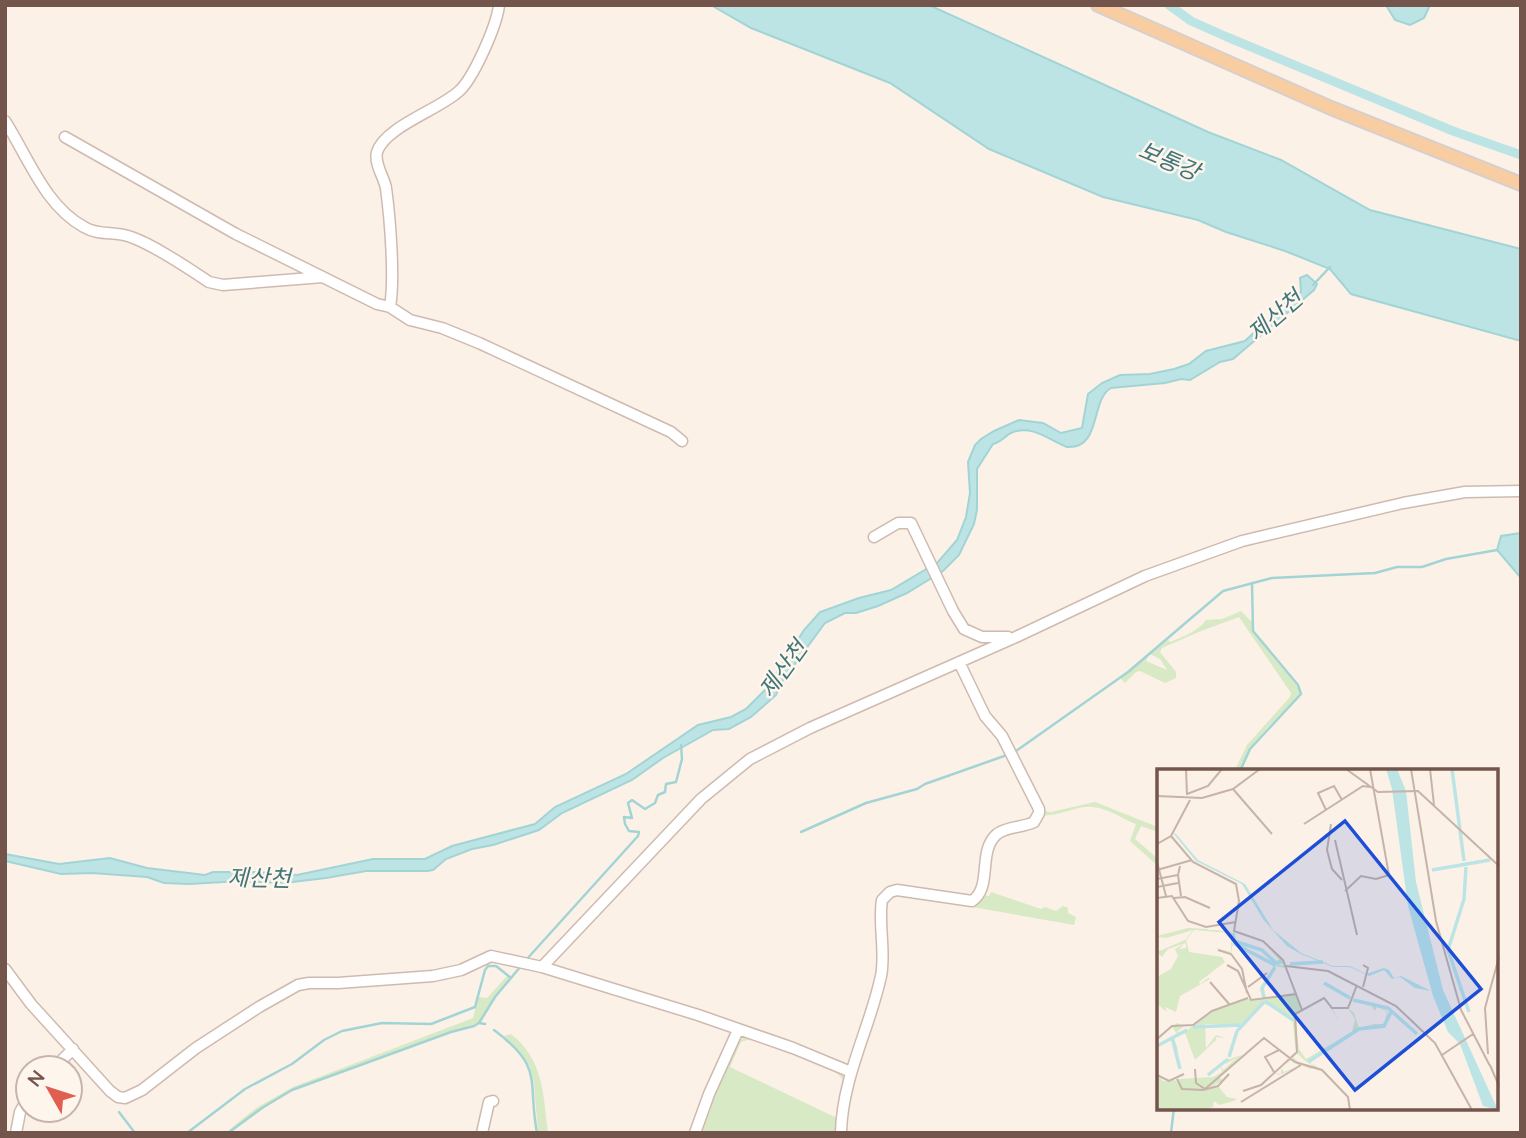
<svg xmlns="http://www.w3.org/2000/svg" width="1526" height="1138" font-family="Mulish,'Noto Sans KR',sans-serif">
<rect width="100%" height="100%" fill="#fcf1e7"/>
<!-- green -->
<path fill="#d8e9c5" fill-rule="evenodd" d="M1241,611L1252,622V631L1297,686L1301,694C1276,719 1254,738 1239,770H1235L1247,745L1290,697L1291,693L1239,617L1201,631L1162,648L1160,652L1176,672V678L1165,683L1140,671L1136,672L1125,683L1120,678L1148,656L1146,661L1167,670L1160,659L1150,654L1168,640L1170,642C1183,637 1198,631 1206,620L1222,619Z
M1095,802L1158,827V832L1141,826L1135,839L1158,859V866L1130,841L1136,824C1123,819 1107,808 1093,807C1076,805 1060,817 1042,815L1043,811L1051,812Z
M991,892L1041,909L1045,907L1056,911L1063,906L1068,908V913L1076,917L1074,925L921,898L898,896L890,899L887,908V975L860,1062L846,1121L847,1133H843L853,1072L882,983L883,905L889,894L956,900L981,895L989,896Z
M507,976L510,978L495,996L478,1023L451,1032L292,1090L225,1133L256,1108L293,1087L473,1018L478,997L487,998Z
M511,1034C544,1060 543,1094 548,1133H538L534,1084L529,1065L504,1036Z
M752,1036L829,1063L842,1071L846,1080L839,1133H698L717,1083L738,1043L743,1038ZM751,1039C765,1039 841,1067 843,1081C845,1092 839,1107 837,1118L730,1067L741,1042Z"/>
<!-- water -->
<path fill="#bce4e5" stroke="#a2d4d6" stroke-width="2" d="M711,5H929L1208,132L1281,160L1370,210L1521,249V341L1351,294L1330,269L1285,251L1226,232L1198,220L1103,197L989,149L890,83L751,28Z
M1386,5H1430L1424,18L1410,25L1395,20Z
M1307,275L1317,284L1314,290L1233,359L1220,362L1190,380L1181,379L1165,383L1111,388C1090,400 1102,449 1067,447C1049,440 1033,425 1013,432C1005,435 1002,442 993,444L977,469V510L974,524L959,555L943,571L907,593L878,606L856,613H845L825,623L781,683L776,695L751,717L729,729L713,730L706,734L663,758L632,780L562,813L539,830L493,845L472,849L446,859L433,870L427,871H366L326,878L284,883L240,881L190,884L164,883L147,877L92,873L61,874L5,861V854L59,864L110,858L147,868L205,875L213,872H256L297,875L373,859H425L452,846L535,824L555,807L626,774L698,725L731,717L746,709L766,689L804,630L820,612L859,598L891,590L938,562L957,540L966,517L970,493L968,462L975,445L981,439L994,431L1019,420L1043,423L1061,433L1082,428L1088,394L1102,383L1120,375L1150,374L1174,369L1189,364L1206,351L1245,341L1292,297L1301,292L1300,278Z
M1521,533V578L1497,550L1501,536Z"/>
<g fill="none" stroke-linecap="round" stroke-linejoin="round">
<!-- stream -->
<path stroke="#a2d4d6" stroke-width="2.5" d="M1313,285L1330,267
M1016,751L1128,672L1223,591L1272,578L1375,573L1397,567H1422L1446,559L1497,550
M1240,771L1250,749L1301,694L1298,685L1253,631L1252,583
M801,832L866,803L917,789L925,784L1007,755
M526,960L638,836L639,832L629,831L625,824L624,817L632,818L628,803L632,800L645,809L655,803L658,795L665,792L666,784L676,782L682,759L681,745
M485,1024L479,1023L495,997L521,966
M494,1030C545,1068 527,1080 537,1133
M119,1112L135,1133
M187,1133L245,1089L292,1064L324,1040L342,1031L382,1023L431,1024L475,1007L485,970L488,966H496L511,978
M228,1133L262,1108L292,1090L451,1032L474,1026L479,1023
M1171,1133L1174,1108"/>
<!-- canal -->
<path stroke="#bce4e5" stroke-width="9" d="M1169,5L1191,21L1227,37L1453,131L1521,155"/>
<!-- minor casing -->
<g stroke="#cfbab0" stroke-width="13">
<path id="minor" d="M5,121C28,157 45,206 84,227C99,236 115,231 131,237C154,245 188,268 209,282L223,285L323,277
M65,137L236,234L377,304L390,307L410,320L442,328L479,343L671,432L682,441
M390,307C395,278 390,218 386,188C384,177 374,164 377,152C385,127 438,110 458,92C473,80 497,25 499,5
M874,537L898,523H911L953,611L964,629L982,637H1008
M542,967L701,799L750,759L810,728L1016,637L1145,576L1242,541L1403,503L1465,492L1521,491
M5,969L31,1004L110,1091L118,1097L125,1098L142,1090L196,1048L259,1007L298,985L309,983H338L433,976L461,970L491,956L542,967L698,1015L793,1048L851,1072
M54,1068L73,1049
M16,1133L20,1112L28,1098
M482,1133L489,1102L493,1101
M695,1133L709,1094L738,1030
M841,1133C842,1078 870,1028 881,976C886,951 878,925 882,900L890,892L897,890L972,901C993,887 977,851 997,834C1007,826 1022,828 1034,822L1039,813V809L1002,736L985,716L959,662"/>
</g>
<!-- major casing -->
<g stroke="#d8cfcd" stroke-width="16">
<path id="major" d="M1098,5L1331,108L1521,184"/>
</g>
<!-- minor -->
<use href="#minor" stroke="#fff" stroke-width="10"/>
<!-- major -->
<use href="#major" stroke="#f8cda2" stroke-width="12"/>
</g>
<g text-anchor="middle" stroke-width="5" stroke-linejoin="round" paint-order="stroke">
<!-- water labels -->
<g font-size="23" font-style="italic" fill="#407679" stroke="#fef5ed">
<text transform="translate(1169 161) rotate(23)" y="8">보통강</text>
<text transform="translate(1275 316) rotate(-41)" y="8">제산천</text>
<text transform="translate(783 669) rotate(-54)" y="8">제산천</text>
<text transform="translate(259 878) rotate(1)" y="8">제산천</text>
</g>
</g>
<!-- overview -->
<g transform="translate(1157 769)">
<rect width="341" height="341" fill="#fcf1e7"/>
<path d="M31,159L50,160L51,161H60L75,164L78,175L94,181L117,194H125L106,173L79,165L107,173L127,192L128,195L119,196H128L139,222L144,241L167,230L168,229L171,232L182,252L168,230L138,246L142,280L149,290L195,263L198,250L191,239L197,244L202,259L217,255H227L230,243L220,237L218,242L213,235L221,237L227,240L231,243L227,257L202,260L153,290L151,293L161,298L153,300L143,295L142,297L140,299L122,306L117,304L124,305V299L127,303L142,297L135,291L129,295L136,288L142,294L158,298L147,291L139,283L135,248L106,234L83,256L48,255L49,279L59,266L68,269L59,268V271L38,291L28,264L16,268L20,277L21,282V284L15,268L20,265L15,258L3,269H0L20,254L27,257L20,263L26,264L55,243L91,230H106L104,221L101,223L118,199L106,219L109,230L139,223L129,199L116,197L94,181L81,177L79,176L76,174L74,184L52,177L74,183V164L37,161L29,171L32,183L65,188L68,193L42,213L43,215L51,209H52L53,210L23,227L19,243L8,238L10,243L0,235V208L14,200L21,187L18,180L27,175L22,180L29,179V174L11,180L5,188L0,183L28,171L36,161L9,169L0,168V167ZM85,286L62,308L67,311L50,320L61,317L70,328L80,330L77,332L62,336L57,332L56,338L48,341H0V306L6,312L18,311L25,319L21,310L56,308L65,303L63,295L66,301L81,288L69,295L71,291L66,292Z" fill="#d8e9c5"/>
<path d="M229,0H240L249,22L259,113L286,221L341,341L326,337L303,275L291,263L276,227L251,137L235,20ZM16,64L19,65L41,91L88,115L116,161L144,184L176,197H193L209,205L227,199L232,201L237,209L244,207L274,222L258,219L243,208L235,210L227,201L212,207L193,198H176L144,185L130,177L106,150L85,115L39,92Z" fill="#bce4e5"/>
<path fill="none" stroke="#bce4e5" stroke-width="3.5" d="M295,0L307,92M309,98L307,130L291,181L312,243M275,101L333,91M76,164L78,175L118,196M77,172L105,181L119,194L125,192M133,195L166,193M167,214L193,229M107,229L105,219L118,198M196,231L231,239L260,265M108,232L136,251M36,258L83,256M80,262L107,233M15,268L23,300M0,277L30,261M72,288L80,262M151,293L202,260L227,257L235,241M51,306L71,290"/>
<path fill="none" stroke="#c6b3a9" stroke-width="2" d="M29,0L30,26M189,0L221,23L261,22L342,97M254,0L279,152L304,241L333,297M273,0L277,36M76,20L115,65M30,25L51,17L65,0M0,27L45,29L76,20L103,0M169,41L161,24L177,17L185,31M147,55L206,17L213,18M174,55L170,81L175,100L185,111M14,67L36,93L79,115L82,132L77,162L106,172L126,191L145,241M178,71L200,166M0,75L14,67L33,31M0,93L9,127M0,101L35,91M21,106L24,127M0,110L21,106L23,97M0,118L21,114M188,122L204,107L219,110L232,106L213,0M0,129L15,127L31,152L49,158L79,153M17,129L28,128L53,139M61,181L74,185L85,200L90,224M70,196L81,202L94,231L140,225M129,197L171,202L239,237L278,274L315,341M53,213L73,236M91,218L110,204M206,218L211,199L206,196M0,270L15,257L36,256L55,242L91,229M331,285L328,239L342,188M285,286L316,265M333,296L342,317M38,300L39,314L48,320L107,269L138,293L165,301L191,328L193,341M117,303L108,288L122,281M0,306L12,312L27,305M20,310L25,320L46,321L61,317L72,305M86,322L104,316L140,283L138,245L167,229L175,239H191L200,216M84,333L144,296"/>
<path fill="#1d4ed8" fill-opacity="0.15" stroke="#1d4ed8" stroke-width="3.5" d="M188,52L324,220L198,321L62,153Z"/>
<rect width="341" height="341" fill="none" stroke="#74554c" stroke-width="3.5"/>
</g>
<!-- border -->
<rect width="1526" height="1138" fill="none" stroke="#74554c" stroke-width="14"/>
<!-- north arrow -->
<g transform="translate(49 1089) rotate(309)"><circle r="33" fill="#fef5ed" stroke="#c7b5ad" stroke-width="2"/>
<path d="M0-5L12 26L0 18L-12 26Z" fill="#e15f50"/>
<text y="-10" font-size="19" font-weight="bold" text-anchor="middle" fill="#74554c">N</text>
</g>
</svg>
